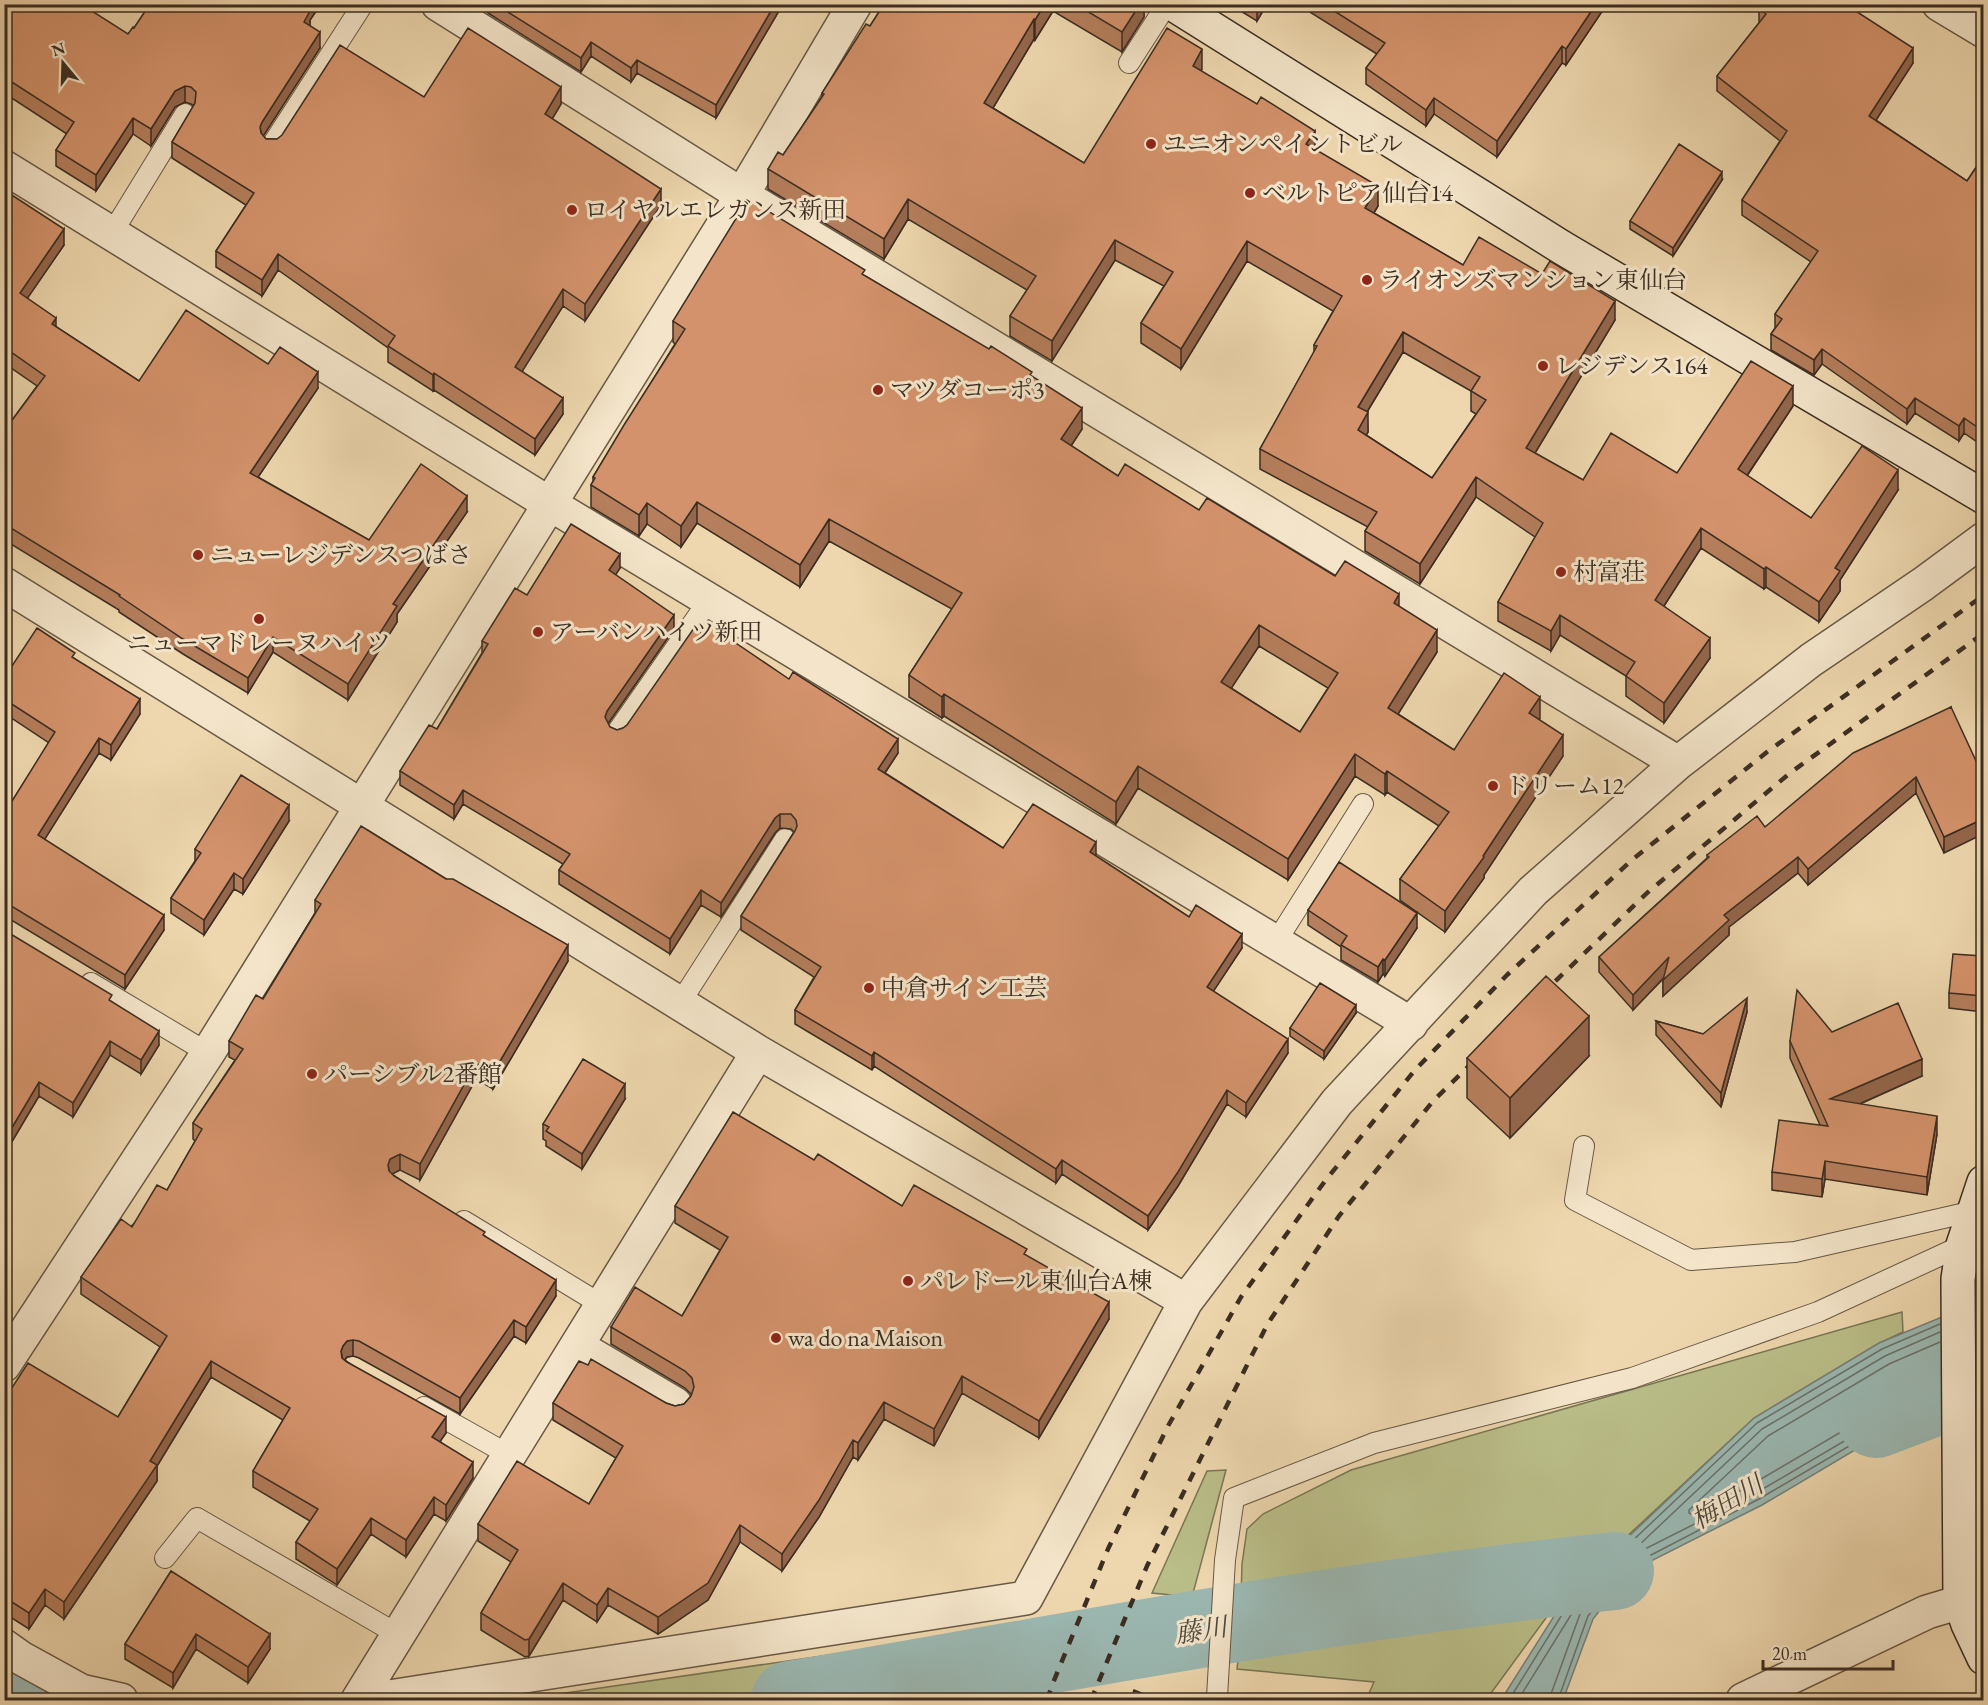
<svg xmlns="http://www.w3.org/2000/svg" width="1988" height="1705" font-family="'EB Garamond','Noto Serif JP',serif">
<rect width="100%" height="100%" fill="#eed7ae"/>
<filter id="stains"><feTurbulence type="fractalNoise" baseFrequency=".00333" numOctaves="4"/><feColorMatrix values="0 0 0 0 .2 0 0 0 0 .09 0 0 0 0 .02 0 0 0 .5 -.17"/></filter>
<radialGradient id="worn" r=".72"><stop offset=".6" stop-color="#630" stop-opacity="0"/><stop offset="1" stop-color="#630" stop-opacity=".3"/></radialGradient>
<!-- grass -->
<path fill="#babe89" stroke="#7a7656" stroke-width="1.5" d="M1902,1312L1903,1332L1880,1343L1754,1418L1607,1555L1241,1598L1242,1564L1247,1529L1263,1514L1351,1470Z
M1226,1470L1192,1597L1152,1593L1207,1471Z
M1509,1589L1565,1592L1486,1700H1366L1374,1682L1237,1669L1241,1635Z
M985,1637L996,1645L998,1659L729,1700H517L940,1639Z"/>
<!-- water -->
<path fill="#9bb8b2" stroke="#758078" stroke-width="1.5" d="M1983,1300V1374L1762,1505L1629,1572L1593,1619L1563,1700H1501L1568,1594L1754,1418L1879,1343Z"/>
<g fill="none" stroke-linecap="round" stroke-linejoin="round">
<!-- shore -->
<path stroke="#6b726a" stroke-width="1.5" d="M1940,1332L1885,1356L1762,1429L1638,1546L1637,1550L1641,1551L1756,1493L1941,1384
M1940,1342L1889,1364L1768,1436L1689,1510V1513L1693,1515L1751,1485L1941,1373
M1509,1700L1573,1597L1757,1423L1882,1349L1940,1324
M1518,1700L1579,1602L1589,1593L1592,1592L1593,1596L1580,1614L1551,1694L1550,1700
M1558,1700L1588,1616L1626,1568L1759,1499L1941,1392"/>
<!-- river -->
<path stroke="#9bb8b2" stroke-width="78" d="M1876,1419L1984,1378
M4,1694L11,1700
M790,1700C1064,1653 1338,1600 1615,1571"/>
<!-- lane casing -->
<g stroke="#685845" stroke-width="22">
<path id="lane" d="M1129,63L1167,4
M272,145L363,4
M112,233L185,114
M617,732L709,600
M1276,942L1363,804
M91,983L208,1053
M680,1003L785,839
M1584,1146L1575,1200L1691,1260L1795,1252L1974,1211
M464,1221L602,1305
M424,1407L509,1455
M165,1558L197,1518L399,1635
M1217,1697L1225,1560L1234,1498L1374,1443L1632,1378L1818,1312L1963,1245"/>
</g>
<!-- street casing -->
<g stroke="#685845" stroke-width="36">
<path id="street" d="M438,4L742,195L1678,763
M1939,4L1984,31
M4,167L550,504L1411,1024
M4,584L758,1052L1186,1301L1337,1102L1533,891L1678,763L1811,660L1923,584L1984,539
M577,1346L675,1404
M4,1365L208,1053L742,195L855,4
M4,1646L21,1658L81,1691L121,1700
M358,1700L758,1052
M370,1700L1026,1598L1186,1301
M1743,1700L1927,1612L1984,1595"/>
</g>
<!-- secondary casing -->
<g stroke="#3b2d22" stroke-width="36">
<path id="secondary" d="M1173,4L1561,247L1984,497
M1984,1182L1963,1245L1958,1279L1960,1601L1968,1624L1984,1658"/>
</g>
<!-- lane -->
<use href="#lane" stroke="#f4e5ca" stroke-width="20"/>
<!-- street -->
<use href="#street" stroke="#f4e5ca" stroke-width="33"/>
<!-- secondary -->
<use href="#secondary" stroke="#f4e5ca" stroke-width="33"/>
<!-- rail -->
<path stroke="#3b2d22" stroke-width="4.5" stroke-dasharray="10 10" stroke-linecap="butt" d="M1541,995L1647,893L1790,773L1984,633
M1047,1700L1053,1683L1108,1549L1168,1426L1241,1297L1325,1181L1415,1070L1507,975L1632,860L1767,752L1984,595
M1091,1700L1147,1566L1267,1325L1339,1216L1434,1100L1479,1056"/>
</g>
<!-- wall -->
<path fill="#b57e5c" stroke="#3b2d22" stroke-width="1.5" fill-rule="evenodd" d="M4,4L128,34L134,28L150,4H321L310,20V26L320,48L263,136L266,139H277L424,97L561,104L552,119L661,205L585,321L563,306L522,371L563,414L535,455L434,390L433,391L388,362V348L278,270L262,296L216,267V251L246,205L172,158V142L194,106L191,104L185,102L175,107L151,146L133,134L96,191L56,166V150L67,134L4,93Z
M488,4H783L716,118L637,73L631,82L591,56L581,72L488,13Z
M884,4H1144V17L1122,52L1053,11L1035,40L1034,39L993,108L1084,163L1202,69L1201,71L1315,149L1378,206L1374,213L1463,265L1615,320L1535,453L1583,480L1677,473L1793,406L1747,476L1811,518L1898,490L1840,580V591L1819,622L1766,587L1764,589L1701,548L1664,606L1710,658L1664,723L1626,696V676L1560,635L1551,651L1498,621V602L1535,537L1476,497L1420,584L1365,551V531L1368,527L1260,469V449L1314,352V345L1333,311L1247,261L1181,369L1141,343V323L1164,286L1115,260L1052,361L1010,336V316L1027,290L908,219L884,259L768,189V169L783,155L822,97V93L870,26ZM1403,352L1471,391V411L1476,414L1432,478L1366,435L1368,432L1367,412Z
M1229,4H1267L1257,21Z
M1297,4H1607L1566,65L1562,63L1497,157L1434,114L1426,126L1366,84V68L1377,54Z
M1846,4L1913,63L1876,120L1967,181L1983,157V446L1964,433L1959,441L1915,413L1907,424L1822,364L1814,375L1771,350V334L1775,328V314L1811,262L1742,215V200L1780,141L1717,91V76L1759,23V8Z
M1722,180L1673,256L1630,229V221Z
M4,190L64,245L27,298L56,327L139,381L268,364L318,388L258,477L369,540L467,512L397,614V622L348,700L273,652L248,693L183,654L119,612V610L11,544L6,552L4,551V431L37,386L4,363Z
M865,276L1032,377L1082,429L1071,446L1118,476L1199,510L1399,607L1437,652L1398,714L1454,750L1540,718L1539,719L1563,756L1484,875V878L1445,932L1400,900V879L1439,826L1387,792L1385,795L1355,776L1288,880L1138,788L1116,824L944,716L942,718L909,697V675L952,609L829,541L800,587L697,523L681,547L647,524L639,536L591,507V485L593,481V477L675,344L673,342V321ZM1259,646L1328,688L1300,732L1231,688Z
M620,568L615,575L674,629L608,724L610,727L617,730L623,728L627,725L705,636L898,753L885,773L1003,848L1096,856L1189,917L1242,948L1213,991L1288,1053L1246,1117L1227,1104L1178,1186L1148,1230L1062,1174L1056,1183L874,1066L872,1070L795,1024V1010L814,977L741,930V916L794,832L791,829L780,828L775,833L721,917L701,905L670,954L559,884V870L563,864L463,804L454,819L400,785V771L437,729L482,653V641L527,595Z
M75,659L140,714L111,760L99,753L44,840L164,930L125,989L13,921H4V814L49,743L4,713V678Z
M1951,707L1944,853L1916,793L1808,885L1798,873L1729,927V935L1663,996V979L1633,1010L1599,972V957L1707,858V855L1765,827Z
M289,821L243,894L234,889L204,935L171,913V898L195,861V849Z
M315,900L568,961L493,1089L476,1079L420,1180L400,1170L392,1174L485,1236L556,1296L526,1343L514,1336L460,1414L359,1358L353,1356L347,1357L345,1360L446,1433L440,1441L473,1478L446,1521L434,1514L406,1557L371,1534L337,1585L296,1559V1542L310,1521L253,1487V1471L283,1420L211,1377L157,1466V1481L64,1619L45,1605L29,1629L4,1613V1400L118,1417L160,1347L81,1294V1277L167,1190L195,1141L193,1139V1123L235,1060L229,1057V1041L263,999L315,913Z
M1308,910L1417,928L1385,976L1383,974L1378,982L1341,960V947L1308,925Z
M4,930L112,1002L159,1045L141,1074L110,1055L73,1117L39,1096L7,1150L4,1148Z
M1983,956V1012L1949,1008V993Z
M1747,1012L1721,1107L1656,1035V1021L1703,1034Z
M1356,1013L1324,1059L1290,1036V1028Z
M1832,1032L1922,1076L1860,1104L1937,1134L1927,1195L1825,1179L1822,1197L1772,1190V1172L1820,1125L1790,1058V1041Z
M1589,1056L1510,1138L1467,1098V1058Z
M625,1099L582,1169L546,1146V1141L543,1139V1124Z
M814,1160L902,1206L1027,1256L1109,1319L1039,1438L962,1393L934,1446L884,1419L858,1460L853,1457L819,1517L782,1571L740,1542L708,1600L658,1634L608,1605L597,1622L563,1600L529,1656L525,1657L481,1630V1613L511,1562L478,1541V1524L589,1504L616,1458L553,1420V1403L588,1365L666,1403L675,1406L684,1404L692,1395L685,1388L611,1344V1327L682,1316L720,1250L675,1223V1206Z
M171,1571L270,1649L248,1683L196,1649L173,1688L125,1659V1644Z"/>
<!-- shaded-wall -->
<path fill="#94664b" stroke="#3b2d22" stroke-width="1.5" d="M310,4H321L310,20V28L304,22L307,9Z
M775,4H783L716,118V105Z
M1045,4H1053V11L1035,40V20Z
M1140,4H1144V17L1122,52V32Z
M1257,4H1267L1257,21Z
M1596,4H1607L1566,65V49Z
M1034,19V39L984,123V103Z
M320,32V48L262,138L260,127L262,122Z
M591,42V56L581,72V58Z
M1562,46V63L1497,157V141Z
M1913,48V63L1869,131V116Z
M1202,49V69L1193,85V66Z
M637,60V73L631,82V68Z
M185,86V102L175,107L151,146V129L175,91Z
M561,87V104L545,131V114Z
M1434,98V114L1426,126V110Z
M133,118V134L96,191V175Z
M1315,131V150L1306,144Z
M1722,172V180L1673,256V248Z
M1378,186V206L1365,228V208Z
M661,189V205L585,321V304Z
M908,199V219L884,259V239Z
M64,229V245L20,309V293Z
M1115,240V260L1052,361V341Z
M1247,241V261L1181,369V349Z
M278,254V270L262,296V280Z
M563,289V306L515,383V367Z
M1615,301V320L1526,468V448Z
M56,318V334L52,324Z
M1403,332V352L1358,427V407Z
M1822,349V364L1814,375V360Z
M318,372V388L250,489V473Z
M434,373V390L433,391V375Z
M1793,386V406L1738,489V469Z
M563,398V414L535,455V439Z
M1915,398V413L1907,424V409Z
M1082,408V429L1061,461V439Z
M1368,412V432L1358,450V430Z
M1964,418V433L1959,441V426Z
M1898,470V490L1840,580V591L1819,622V602L1835,568Z
M1476,477V497L1420,584V564Z
M467,496V512L397,614V622L348,700V684L393,604Z
M697,502V523L681,547V526Z
M647,503V524L639,536V515Z
M829,519V541L800,587V565Z
M11,528V544L6,552V536Z
M1701,528V548L1655,620V600Z
M620,554V568L609,585V570Z
M1766,567V587L1764,589V569Z
M1399,594V616L1394,603Z
M674,615V629L607,725L605,717L607,711Z
M1560,615V635L1551,651V631Z
M1259,625V646L1221,704V682Z
M1437,630V652L1388,730V708Z
M273,637V652L248,693V678Z
M1710,638V658L1664,723V703Z
M944,694V716L942,718V697Z
M1540,697V718L1529,734V713Z
M140,699V714L111,760V745Z
M1563,735V756L1484,875V878L1445,932V911L1483,856Z
M99,738V753L38,850V835Z
M898,739V753L878,783V769Z
M1355,754V776L1288,880V859Z
M1138,766V788L1116,824V802Z
M1387,771V792L1385,795V774Z
M1916,777V793L1808,885V869Z
M463,790V804L454,819V805Z
M289,805V821L243,894V879Z
M780,814V828L775,833L721,917V903L775,818Z
M1983,819V834L1944,853V837Z
M1096,842V856L1090,867V852Z
M1798,857V873L1729,927V935L1663,996V980L1724,915Z
M234,873V889L204,935V920Z
M701,890V905L670,954V939Z
M1417,913V928L1385,976V960Z
M164,915V930L125,989V975Z
M1242,934V948L1207,1001V987Z
M568,945V961L493,1089V1073Z
M1669,957V972L1633,1010V995Z
M1383,959V974L1378,982V967Z
M1747,998V1012L1721,1107V1093Z
M1356,1005V1013L1324,1059V1051Z
M1589,1016V1056L1510,1138V1098Z
M159,1031V1045L141,1074V1060Z
M1288,1039V1053L1246,1117V1103Z
M110,1041V1055L73,1117V1103Z
M874,1052V1066L872,1070V1056Z
M1922,1059V1076L1830,1117V1099Z
M476,1063V1079L420,1180V1164Z
M39,1082V1096L7,1150V1136Z
M625,1084V1099L582,1169V1154Z
M1227,1090V1104L1178,1186L1148,1230V1216Z
M1937,1116V1134L1927,1195V1177Z
M400,1154V1170L390,1175L388,1165L390,1159Z
M1062,1160V1174L1056,1183V1169Z
M1825,1161V1179L1822,1197V1179Z
M556,1280V1296L526,1343V1327Z
M1109,1302V1319L1039,1438V1421Z
M514,1320V1336L460,1414V1398Z
M353,1340V1356L347,1357L343,1362L341,1351L343,1346L347,1341Z
M211,1361V1377L157,1466V1481L64,1619V1602Z
M962,1376V1393L934,1446V1429Z
M884,1402V1419L858,1460V1443Z
M446,1417V1433L432,1453V1437Z
M853,1440V1457L819,1517L782,1571V1554Z
M473,1462V1478L446,1521V1505Z
M434,1497V1514L406,1557V1540Z
M371,1518V1534L337,1585V1569Z
M740,1525V1542L708,1600L658,1634V1617Z
M563,1583V1600L529,1656V1639Z
M608,1588V1605L597,1622V1605Z
M45,1589V1605L29,1629V1613Z
M196,1634V1649L173,1688V1673Z
M270,1634V1649L248,1683V1667Z"/>
<!-- building -->
<path fill="#d3926b" stroke="#3b2d22" stroke-width="1.5" fill-rule="evenodd" d="M4,4H81L128,34L133,27L134,28L150,4H310L307,9L310,11L304,22L320,32L262,122L260,127L261,133L266,139H277L282,135L340,45L424,97L468,28L561,87L545,114L661,189L585,304L563,289L515,367L563,398L535,439L434,373L433,375L388,346L395,336L278,254L262,280L216,251L254,193L172,142L195,103L196,92L191,87L185,86L175,91L151,129L133,118L96,175L56,150L74,122L4,77Z
M495,4H775L716,105L637,60L631,68L591,42L581,58Z
M884,4H1045L1035,20L1034,19L984,103L1084,163L1167,28L1202,49L1193,66L1257,104L1261,97L1315,131L1306,144L1378,186L1365,208L1463,265L1479,237L1542,274L1550,261L1615,301L1526,448L1583,480L1611,433L1677,473L1751,361L1793,386L1738,469L1811,518L1862,446L1898,470L1835,568L1840,571L1819,602L1766,567L1764,569L1701,528L1655,600L1710,638L1664,703L1626,676L1635,662L1560,615L1551,631L1498,602L1543,523L1476,477L1420,564L1365,531L1377,512L1260,449L1317,346L1314,345L1342,296L1247,241L1181,349L1141,323L1173,272L1115,240L1052,341L1010,316L1036,276L908,199L884,239L768,169L778,152L783,155L824,94L822,93L866,24L870,26ZM1403,332L1480,377L1471,391L1486,400L1432,478L1358,430L1368,412L1358,407Z
M1075,4H1140L1122,32Z
M1323,4H1596L1566,49L1562,46L1497,141L1434,98L1426,110L1366,68L1385,43Z
M1763,4H1845L1913,48L1869,116L1967,181L1983,157V431L1964,418L1959,426L1915,398L1907,409L1822,349L1814,360L1771,334L1782,319L1775,314L1818,251L1742,200L1787,131L1717,76L1766,14L1759,8Z
M1679,144L1722,172L1673,248L1630,221Z
M4,190L64,229L20,293L56,318L52,324L139,381L186,310L268,364L280,347L318,372L250,473L369,540L421,464L467,496L393,604L397,606L348,684L273,637L248,678L183,639L119,596L120,595L11,528L6,536L4,535V431L45,376L4,347Z
M748,199L865,270L862,274L989,349L991,346L1032,372L1030,375L1082,408L1061,439L1118,476L1125,464L1199,510L1207,498L1335,576L1345,561L1399,594L1394,603L1437,630L1388,708L1454,750L1504,673L1540,697L1529,713L1563,735L1483,856L1484,857L1445,911L1400,879L1449,812L1387,771L1385,774L1355,754L1288,859L1138,766L1116,802L944,694L942,697L909,675L962,593L829,519L800,565L697,502L681,526L647,503L639,515L591,485L595,478L593,477L624,425L685,329L673,321ZM1259,625L1338,673L1300,732L1221,682Z
M571,524L620,554L609,570L674,615L607,711L605,717L610,727L617,730L623,728L627,725L694,628L705,636L712,627L789,679L793,672L898,739L878,769L1003,848L1033,804L1096,842L1090,852L1189,917L1196,905L1242,934L1207,987L1288,1039L1246,1103L1227,1090L1178,1172L1148,1216L1062,1160L1056,1169L874,1052L872,1056L795,1010L821,967L741,916L795,831L797,826L796,820L791,814H780L775,818L721,903L701,890L670,939L559,870L570,854L463,790L454,805L400,771L429,725L437,729L488,644L482,641L515,588L527,595Z
M37,628L75,653L72,657L140,699L111,745L99,738L38,835L164,915L125,975L13,907H4V814L55,732L4,699V678Z
M1951,707L1983,776V819L1944,837L1916,777L1808,869L1798,857L1724,915L1729,920L1663,980L1669,957L1633,995L1599,957L1709,857L1707,855L1757,816L1765,827L1853,753Z
M241,775L289,805L243,879L234,873L204,920L171,898L201,853L195,849Z
M361,826L446,879H453L568,945L493,1073L476,1063L420,1164L400,1154L390,1159L388,1165L389,1171L394,1176L485,1232L483,1235L556,1280L526,1327L514,1320L460,1398L359,1341L353,1340L347,1341L343,1346L341,1351L342,1358L347,1362L446,1417L432,1437L473,1462L446,1505L434,1497L406,1540L371,1518L337,1569L296,1542L318,1509L253,1471L290,1408L211,1361L150,1461L157,1465L64,1602L45,1589L29,1613L4,1597V1400L28,1363L118,1417L167,1336L81,1277L121,1219L132,1227L157,1185L167,1190L202,1129L193,1123L243,1049L229,1041L256,995L263,999L321,904L315,900Z
M1339,862L1417,913L1385,960L1383,959L1378,967L1341,945L1347,936L1308,910Z
M4,930L112,995L109,1000L159,1031L141,1060L110,1041L73,1103L39,1082L7,1136L4,1134Z
M1953,954L1983,956V996L1949,993Z
M1546,976L1589,1016L1510,1098L1467,1058Z
M1320,983L1356,1005L1324,1051L1290,1028Z
M1797,990L1832,1032L1898,1003L1922,1059L1830,1099L1937,1116L1927,1177L1825,1161L1822,1179L1772,1172L1779,1120L1828,1126L1790,1041Z
M1747,998L1721,1093L1656,1021L1703,1034Z
M583,1059L625,1084L582,1154L546,1131L549,1127L543,1124Z
M733,1112L814,1160L818,1154L902,1206L914,1185L1027,1249L1024,1254L1109,1302L1039,1421L962,1376L934,1429L884,1402L858,1443L853,1440L819,1500L782,1554L740,1525L708,1583L658,1617L608,1588L597,1605L563,1583L529,1639L525,1640L481,1613L518,1550L478,1524L517,1461L589,1504L623,1446L553,1403L579,1361L588,1365L591,1359L666,1403L675,1406L684,1404L691,1396L694,1387L692,1378L685,1371L611,1327L635,1287L682,1316L728,1237L675,1206Z
M171,1571L270,1634L248,1667L196,1634L173,1673L125,1644Z
M1134,1690L1151,1697L1159,1701H1130Z"/>
<!-- markers -->
<g fill="#8f2418" stroke="#f4e5ca" stroke-width="2">
<circle cx="1151" cy="144" r="6"/>
<circle cx="1250" cy="193" r="6"/>
<circle cx="572" cy="210" r="6"/>
<circle cx="1367" cy="280" r="6"/>
<circle cx="1543" cy="366" r="6"/>
<circle cx="878" cy="390" r="6"/>
<circle cx="198" cy="555" r="6"/>
<circle cx="1561" cy="572" r="6"/>
<circle cx="259" cy="619" r="6"/>
<circle cx="538" cy="632" r="6"/>
<circle cx="1493" cy="786" r="6"/>
<circle cx="869" cy="988" r="6"/>
<circle cx="312" cy="1074" r="6"/>
<circle cx="908" cy="1281" r="6"/>
<circle cx="776" cy="1338" r="6"/>
</g>
<g text-anchor="middle" stroke-width="6" stroke-linejoin="round" paint-order="stroke">
<!-- poi labels -->
<g font-size="24" fill="#3b2d22" stroke="#f4e5ca" text-anchor="start">
<text x="1163" y="152">ユニオンペイントビル</text>
<text x="1262" y="201">ベルトピア仙台14</text>
<text x="584" y="218">ロイヤルエレガンス新田</text>
<text x="1379" y="288">ライオンズマンション東仙台</text>
<text x="1555" y="374">レジデンス164</text>
<text x="890" y="398">マツダコーポ3</text>
<text x="210" y="563">ニューレジデンスつばさ</text>
<text x="1573" y="580">村富荘</text>
<text x="550" y="640">アーバンハイツ新田</text>
<text x="259" y="651" text-anchor="middle">ニューマドレーヌハイツ</text>
<text x="1505" y="794">ドリーム12</text>
<text x="881" y="996">中倉サイン工芸</text>
<text x="324" y="1082">パーシブル2番館</text>
<text x="920" y="1289">パレドール東仙台A棟</text>
<text x="788" y="1346">wa do na Maison</text>
</g>
<!-- water labels -->
<g font-size="26" font-style="italic" fill="#4e493f" stroke="#f4e5ca">
<text transform="translate(1727 1502) rotate(-31)" y="9">梅田川</text>
<text transform="translate(1201 1630) rotate(-9)" y="9">藤川</text>
</g>
</g>
<!-- margin -->
<rect width="1988" height="1705" fill="none" stroke="#eed7ae" stroke-width="24"/>
<rect x="6" y="6" width="1976" height="1693" fill="none" stroke="#3b2d22" stroke-width="3"/>
<rect x="12" y="12" width="1964" height="1681" fill="none" stroke="#3b2d22" stroke-width="1.5"/>
<!-- north arrow -->
<g transform="translate(63 63) rotate(341)" stroke="#f4e5ca" stroke-width="4.5" paint-order="stroke">
<path d="M0-4.5L10 22L0 15L-10 22Z" fill="#3b2d22"/>
<text y="-9" font-size="16" font-weight="bold" text-anchor="middle" fill="#3b2d22">N</text>
</g>
<!-- scale -->
<path d="M1763 1660v9h130v-9" fill="none" stroke="#3b2d22" stroke-width="3"/>
<text x="1772" y="1660" font-size="18" fill="#3b2d22" stroke="#f4e5ca" stroke-width="4.5" paint-order="stroke">20 m</text>
<rect width="100%" height="100%" filter="url(#stains)"/>
<rect width="100%" height="100%" fill="url(#worn)"/>
</svg>
